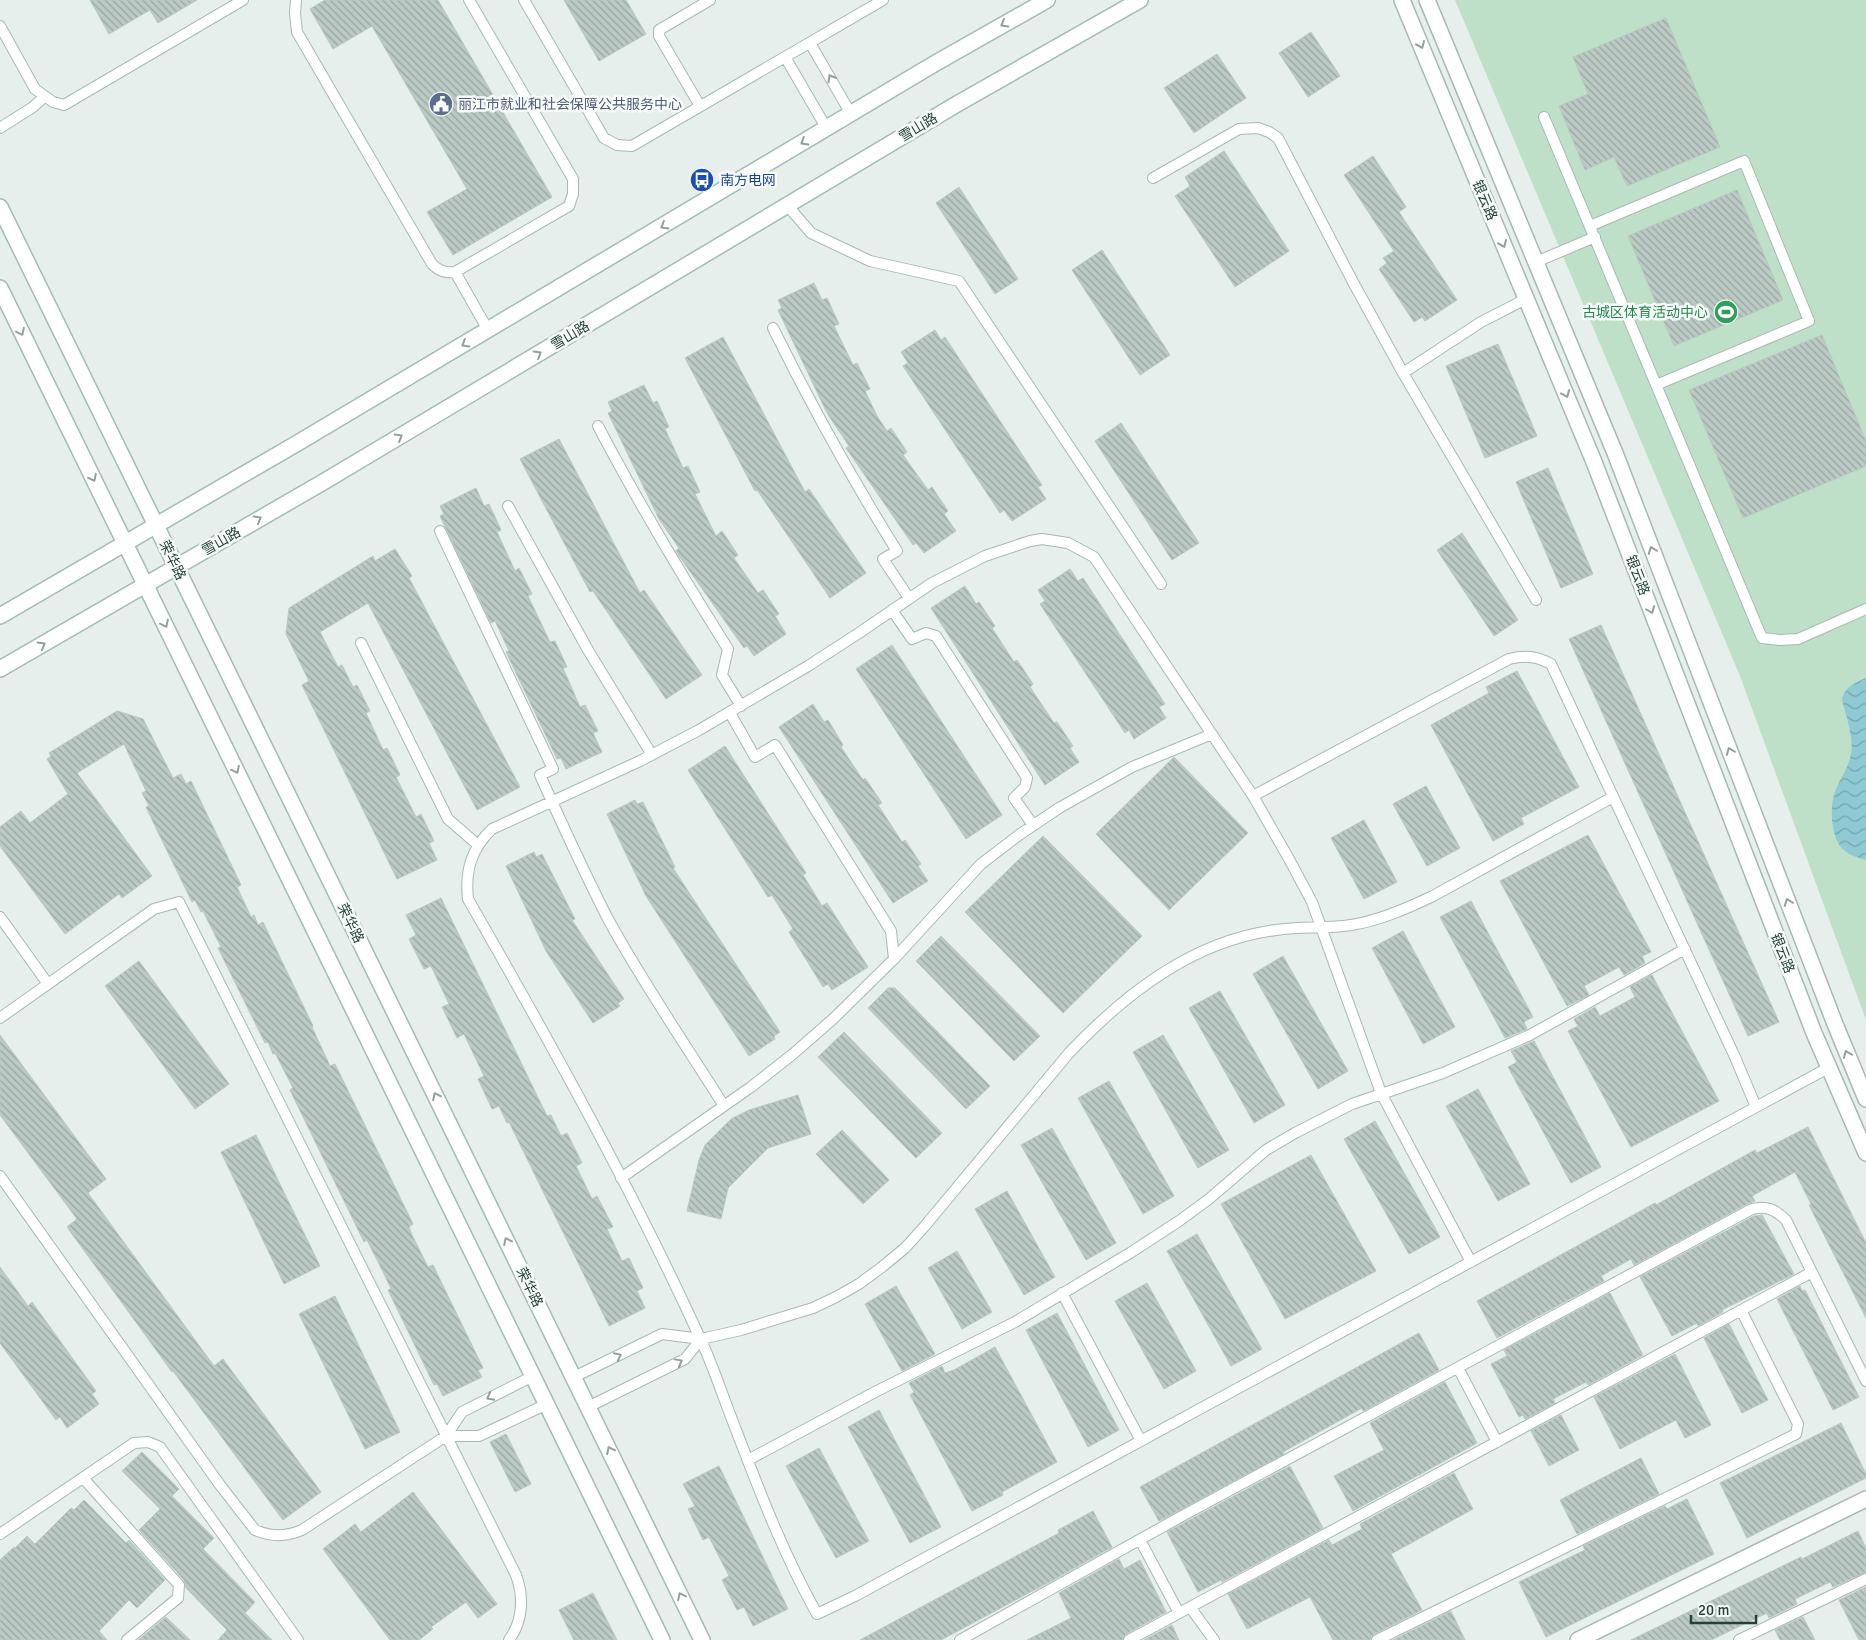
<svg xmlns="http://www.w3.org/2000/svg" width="1866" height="1640" font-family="Signika,'Noto Sans SC',sans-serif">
<defs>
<pattern id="water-waves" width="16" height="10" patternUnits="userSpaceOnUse" patternTransform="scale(1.25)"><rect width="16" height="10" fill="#8ec9d4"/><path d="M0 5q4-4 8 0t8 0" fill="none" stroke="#74a5ad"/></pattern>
<pattern id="building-back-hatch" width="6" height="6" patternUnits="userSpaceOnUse" patternTransform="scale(1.25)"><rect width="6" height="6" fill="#bbcac4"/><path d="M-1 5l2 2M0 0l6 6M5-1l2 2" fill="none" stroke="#98a6a0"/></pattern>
</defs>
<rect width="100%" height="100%" fill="#e6efeb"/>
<!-- green -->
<path fill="#bfe0c8" d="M1455,0H1866V1020L1740,676Z"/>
<!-- water -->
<path fill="url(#water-waves)" d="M1866,678V860C1859,858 1851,856 1845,851C1830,840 1829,805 1836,789C1841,777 1849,767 1851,754C1854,737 1846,716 1842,700C1844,687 1855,683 1866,678Z"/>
<!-- building -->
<path fill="url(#building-back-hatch)" stroke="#b8c9c2" d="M90,0H197L158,23L150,10L109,34Z
M325,0H438L552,197L453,255L427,212L467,189L372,26L333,49L310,9Z
M564,0H626L646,34L599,61Z
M1666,18L1720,147L1627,186L1614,157L1585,170L1559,106L1588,94L1573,57Z
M1311,32L1340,76L1308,97L1279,53Z
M1217,54L1246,98L1194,133L1164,88Z
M1224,151L1289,251L1235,287L1175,196L1190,186L1185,177Z
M1373,156L1406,207L1399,212L1457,300L1425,321L1422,317L1414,322L1379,269L1387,263L1383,258L1394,251L1344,175Z
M959,187L1018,279L995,294L936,203Z
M1737,190L1783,300L1674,346L1628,236Z
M1102,250L1170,355L1140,375L1072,270Z
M814,283L822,300L827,298L839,324L834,326L853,365L857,363L870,389L865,391L877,416L887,431L891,428L907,452L903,455L928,490L932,487L948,511L944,514L956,531L924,553L916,543L913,545L846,448L849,446L827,413L778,310L782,308L778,300Z
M935,330L941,340L945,337L1042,485L1038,487L1046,499L1012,521L1004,510L1000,513L903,366L908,363L901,352Z
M1822,335L1866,441V466L1743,518L1689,390Z
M723,337L805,492L809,489L866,573L830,598L757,490L755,491L685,358Z
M1498,344L1537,436L1485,458L1446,366Z
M644,385L653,403L657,401L669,427L665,429L683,468L688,466L700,492L695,494L716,536L722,531L738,555L734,558L758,593L763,590L779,614L775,616L786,634L754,656L747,646L744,648L677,553L676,551L679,548L659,519L608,413L612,411L608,402Z
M1121,423L1199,543L1172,560L1095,441Z
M559,439L640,593L644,590L702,675L666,699L593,591L590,592L520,459Z
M1548,468L1593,574L1561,588L1516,482Z
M476,488L484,506L489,504L501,530L497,532L515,571L519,568L532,594L528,596L550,642L555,641L567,667L563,668L580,707L585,705L598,731L593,733L602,752L566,769L561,758L557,759L506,652L509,651L495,621L491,623L440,516L444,514L440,506Z
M1462,533L1518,620L1494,636L1437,550Z
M395,549L412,576L409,578L520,787L477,810L368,603L320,632L338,667L342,665L353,687L357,685L370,711L366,713L383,750L387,748L400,775L396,777L416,817L421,814L434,841L429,843L437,860L397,879L302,685L309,681L286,634L289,608L373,556L375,561Z
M1070,569L1078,581L1083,578L1165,704L1159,707L1166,718L1134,739L1129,730L1125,733L1040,604L1045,601L1038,590Z
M965,586L976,604L979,602L995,626L992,628L1014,662L1017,660L1033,684L1030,687L1054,723L1057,722L1073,746L1070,748L1079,762L1045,785L931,608Z
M1601,625L1779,1022L1748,1036L1569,639Z
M892,645L1002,815L966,839L856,669Z
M1517,671L1579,787L1521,818L1524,824L1493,841L1431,725L1489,693L1486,687Z
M813,704L824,722L828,720L843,745L841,747L863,780L865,778L882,803L878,805L902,842L905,840L921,864L918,866L928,881L893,903L779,727Z
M117,711L143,719L173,778L181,774L186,784L191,781L241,885L237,887L251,917L254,915L258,925L263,922L313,1026L312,1027L330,1066L335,1064L393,1183L413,1224L409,1227L412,1235L428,1267L433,1265L483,1368L478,1370L482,1377L443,1396L437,1384L434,1385L388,1290L391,1289L385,1276L367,1240L364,1242L290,1090L293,1088L275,1053L273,1054L268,1042L265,1043L218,948L221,947L203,911L201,912L195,900L192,902L156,828L146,807L149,806L142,793L146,791L124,744L77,773L152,876L122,898L119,894L65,934L0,846V827L21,811L30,823L68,794L47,759L51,756L49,753Z
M725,746L806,873L803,875L822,906L827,903L868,967L832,990L828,984L823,987L789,932L793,929L772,895L768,897L688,770Z
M1174,757L1248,833L1169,910L1096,834Z
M1426,786L1460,848L1427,866L1393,804Z
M635,800L637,804L643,802L675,867L673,868L780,1032L774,1036L775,1039L749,1056L646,896L607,814Z
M1364,820L1397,882L1364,899L1331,838Z
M1588,835L1651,952L1642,956L1645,963L1624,975L1619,967L1584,986L1589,995L1567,1006L1500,881Z
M1043,836L1142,936L1063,1013L965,912Z
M534,852L536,857L542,854L575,919L572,920L624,999L618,1003L620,1006L593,1023L546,951L506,866Z
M441,898L547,1116L551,1115L561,1136L567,1133L582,1163L576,1166L592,1199L597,1196L613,1227L607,1229L622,1261L629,1258L643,1288L637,1291L645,1308L609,1326L509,1122L507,1123L499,1106L492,1109L478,1079L484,1076L464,1034L457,1038L442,1007L449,1004L431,966L424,969L409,939L416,935L406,915Z
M1471,901L1533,1017L1524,1022L1527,1029L1505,1038L1440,917Z
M1403,931L1455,1027L1423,1044L1372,948Z
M941,936L1040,1036L1014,1061L916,961Z
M1283,956L1348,1071L1318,1089L1253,974Z
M139,961L229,1084L195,1109L105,986Z
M1652,975L1719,1101L1631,1147L1568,1031L1578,1026L1574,1019L1595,1007L1600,1016L1635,997L1630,987Z
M888,988H895L990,1086L966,1109L868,1008Z
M1220,991L1285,1105L1254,1123L1189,1008Z
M844,1032L942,1133L916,1158L818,1057Z
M0,1035L106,1179L88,1193L214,1366L223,1359L321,1492L283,1520L173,1371L172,1372L67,1227L77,1219L0,1115Z
M1163,1035L1229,1150L1198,1168L1133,1052Z
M1534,1041L1601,1167L1571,1183L1508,1067L1517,1062L1511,1051Z
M1109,1081L1174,1196L1143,1214L1078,1098Z
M1478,1089L1530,1184L1498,1201L1446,1106Z
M798,1095L811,1134L768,1148L728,1188L721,1219L687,1211L699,1160L705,1145L731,1119L749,1110Z
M1375,1121L1440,1237L1409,1254L1344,1139Z
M1808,1127L1866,1243V1318L1809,1205L1811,1204L1795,1172L1752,1196L1755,1201L1749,1203L1634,1265L1631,1259L1601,1276L1604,1281L1497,1338L1477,1301L1655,1203L1656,1205L1755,1150L1757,1153Z
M1052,1128L1116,1243L1086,1260L1021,1145Z
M842,1130L889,1180L863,1204L816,1154Z
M256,1135L320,1266L284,1284L221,1152Z
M1311,1155L1376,1271L1285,1319L1221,1204Z
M1007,1191L1055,1277L1024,1295L975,1209Z
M1762,1215L1794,1274L1722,1310L1723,1312L1698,1326L1697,1323L1672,1336L1640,1277L1754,1216Z
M1197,1234L1262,1349L1231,1366L1167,1251Z
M957,1251L992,1312L962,1329L928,1268Z
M0,1267L28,1306L32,1302L96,1391L92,1394L99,1404L67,1428L60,1417L56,1420L0,1343Z
M1147,1283L1196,1371L1164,1389L1115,1301Z
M896,1286L935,1354L902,1371L865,1304Z
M1800,1286L1802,1291L1805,1290L1859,1397L1833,1410L1777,1299Z
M1610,1293L1643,1355L1588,1385L1586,1382L1553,1399L1555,1403L1525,1419L1523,1415L1519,1417L1491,1364L1507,1356L1504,1350Z
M335,1296L400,1432L365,1449L299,1314Z
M1057,1313L1119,1430L1088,1447L1026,1330Z
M1729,1324L1768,1400L1742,1413L1704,1338Z
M1419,1333L1439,1370L1363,1411L1362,1408L1283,1452L1284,1454L1159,1521L1140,1487Z
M995,1347L1057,1462L1002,1492L1003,1495L972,1511L910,1395L914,1392L909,1383L942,1366L945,1373L954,1370Z
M1675,1354L1711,1425L1685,1438L1676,1420L1620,1449L1594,1397Z
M1445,1382L1477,1443L1353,1511L1334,1476L1384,1450L1370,1423Z
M879,1410L941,1527L910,1543L848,1427Z
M1561,1415L1579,1450L1549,1466L1531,1431Z
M1841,1423L1866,1474V1478L1747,1538L1720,1483Z
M506,1434L531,1484L515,1492L490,1442Z
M819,1448L869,1541L836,1558L786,1466Z
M142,1452L179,1489L172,1496L214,1538L203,1549L255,1602L245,1613L272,1640H218L227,1630L186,1588L184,1580L139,1530L160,1509L122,1471Z
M1641,1458L1659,1494L1577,1534L1560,1500Z
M719,1466L788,1609L753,1626L744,1607L737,1610L722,1580L729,1576L709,1537L703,1540L688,1509L695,1506L683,1484Z
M1290,1466L1323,1528L1222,1582L1221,1580L1198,1592L1167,1532Z
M1454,1473L1473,1509L1391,1554L1422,1610L1374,1634L1370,1640H1333L1310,1597L1247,1629L1228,1594L1329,1540L1332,1545L1362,1529L1360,1524Z
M413,1492L497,1604L478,1618L466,1602L431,1627L433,1629L419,1640H390L323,1549L355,1524L361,1532Z
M1687,1499L1714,1554L1546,1637L1519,1582L1585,1550L1583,1546L1665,1506L1667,1509Z
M84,1500L126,1543L129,1540L165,1580L137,1608L129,1600L99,1631L107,1640H0V1560L14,1547L15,1548L27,1536L35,1544L71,1508L74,1510Z
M1093,1511L1112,1547L1053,1580L941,1640H860L1059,1533L1058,1530Z
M1858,1531L1866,1548V1572L1833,1587L1830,1582L1795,1599L1797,1604L1769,1618L1767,1613L1711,1640H1631L1801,1557L1802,1559Z
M1119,1559L1124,1569L1140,1560L1166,1612L1126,1634L1122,1640H1027L1071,1618L1059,1593Z
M1866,1587V1640H1859L1839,1600Z
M593,1593L617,1640H574L559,1610Z
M1451,1611L1465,1640H1393Z
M166,1617L190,1640H138Z
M1803,1617L1815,1640H1780L1775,1630Z
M1172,1625L1179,1640H1144Z"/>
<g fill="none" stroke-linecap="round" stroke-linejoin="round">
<!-- lane casing -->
<g stroke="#a8b8b2" stroke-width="12">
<path id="lane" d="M296,0L295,13L297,32L432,264C439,271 445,273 455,272L569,206L573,194V179L469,0
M524,0L604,138L617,145L632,146L883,0
M0,26L35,89L53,102L64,105L243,0
M810,43L851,114
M785,57L827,129
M700,106L659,36V30L710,0
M1544,117L1762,638L1780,640L1798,639L1866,609
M0,128L33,107L44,97
M1153,178L1239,129L1258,128L1269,132L1278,138L1353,282L1403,373L1536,600
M787,205L811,233L870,261L959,281L1161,584
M1590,226L1744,161L1809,321L1656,385
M1536,262L1595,237
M455,272L488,330
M773,328C811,405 852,479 897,551L883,559L909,598
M1403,373L1481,322L1526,299
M598,426C638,502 682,576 728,649L722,675L741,706
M508,506L588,650L652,755
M440,531L553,769L540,775C562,824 584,872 608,919C643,983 685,1044 724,1106
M892,610L912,639L926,633L936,636L1027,778L1025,787L1014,798L1033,825
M361,643L448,819L478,845
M730,713L755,757L775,745L891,931L894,959
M1253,796L1509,659C1525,655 1536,656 1551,664L1735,1057L1756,1107
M0,917L48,984
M0,1018L154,909L179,902L516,1575C524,1597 523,1621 509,1640
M0,1176L220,1485L255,1530C272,1537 285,1537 302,1530L446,1436L462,1412L533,1376
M621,1178L751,1087L793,1054L833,1019L894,959L981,864L1019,835L1059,808L1132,767L1212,734
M1471,1262L1381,1093L1312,902L1289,859L1253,796L1094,557L1068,543L1042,539L1030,541L985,556L932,583L859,633L808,666L699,730L640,761L492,829C471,849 465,871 468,899C550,1042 631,1187 700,1338C711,1361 719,1385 728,1409C755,1479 780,1548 817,1614L855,1596L1828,1068
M1062,1293L1141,1441
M1458,1368L1497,1442
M574,1377L662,1334L701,1339L741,1330L813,1308L836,1297L859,1284L882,1267L905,1248L924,1227L1069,1053C1125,994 1192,941 1276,930C1301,926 1326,929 1351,925C1379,921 1408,908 1433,896L1613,797
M588,1407L685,1359L701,1339
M446,1436H479L547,1404
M748,1460L875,1392L1015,1322L1130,1253L1179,1221L1209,1199L1266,1150L1295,1133L1352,1104L1443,1073L1530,1035L1685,949
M83,1478L179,1585L178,1598L127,1640
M0,1534L134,1443L148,1442L160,1447L298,1640
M1140,1540L1179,1613
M1190,1607L1214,1640
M960,1640L1182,1516L1752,1209C1766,1205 1776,1210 1786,1220L1866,1381
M1129,1640L1812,1272
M1377,1640L1796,1434L1798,1424L1741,1310
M1739,1640L1866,1579"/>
</g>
<!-- street casing -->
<g stroke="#a8b8b2" stroke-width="18">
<path id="street" d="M1402,0L1594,462L1814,1033L1866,1153
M1427,0L1615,453L1835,1024L1866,1099
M1578,1640L1866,1499"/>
</g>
<!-- secondary casing -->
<g stroke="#a4bbb3" stroke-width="18">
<path id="secondary" d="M0,207L702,1640
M0,288L662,1640
M0,616L301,441L934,64L1047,0
M0,669L325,481L957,104L1140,0"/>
</g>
<!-- lane -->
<use href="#lane" stroke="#fff" stroke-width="10"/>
<!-- street -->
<use href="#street" stroke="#fff" stroke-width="15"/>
<!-- secondary -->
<use href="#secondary" stroke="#fff" stroke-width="15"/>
</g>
<!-- one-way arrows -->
<defs><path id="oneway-chevron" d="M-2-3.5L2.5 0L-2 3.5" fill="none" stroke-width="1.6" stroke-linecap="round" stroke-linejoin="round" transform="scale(1.25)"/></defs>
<g stroke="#92a09c">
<use href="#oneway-chevron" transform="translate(1004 24) rotate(150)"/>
<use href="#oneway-chevron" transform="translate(1421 45) rotate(67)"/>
<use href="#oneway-chevron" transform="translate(831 78) rotate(-120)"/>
<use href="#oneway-chevron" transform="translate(804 142) rotate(149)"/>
<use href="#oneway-chevron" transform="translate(664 226) rotate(149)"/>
<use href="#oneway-chevron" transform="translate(1503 244) rotate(67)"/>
<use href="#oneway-chevron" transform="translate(21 332) rotate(64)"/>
<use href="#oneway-chevron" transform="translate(465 344) rotate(149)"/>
<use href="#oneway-chevron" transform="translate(538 354) rotate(-31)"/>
<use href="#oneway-chevron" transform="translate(1566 394) rotate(67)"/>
<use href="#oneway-chevron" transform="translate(399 437) rotate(-31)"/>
<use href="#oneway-chevron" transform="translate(93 478) rotate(64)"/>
<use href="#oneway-chevron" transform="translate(258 519) rotate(-30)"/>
<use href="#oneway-chevron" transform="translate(1652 550) rotate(-111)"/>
<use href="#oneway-chevron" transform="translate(1651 610) rotate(69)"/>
<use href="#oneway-chevron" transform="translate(165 624) rotate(64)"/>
<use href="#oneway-chevron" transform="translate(42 645) rotate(-30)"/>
<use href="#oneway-chevron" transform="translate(1730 751) rotate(-111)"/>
<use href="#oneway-chevron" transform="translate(236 770) rotate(64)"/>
<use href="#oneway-chevron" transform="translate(1788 902) rotate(-111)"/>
<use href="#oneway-chevron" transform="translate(1847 1054) rotate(-113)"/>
<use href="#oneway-chevron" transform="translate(436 1096) rotate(-116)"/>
<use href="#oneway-chevron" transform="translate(507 1241) rotate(-116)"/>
<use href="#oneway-chevron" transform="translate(618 1356) rotate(-26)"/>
<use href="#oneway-chevron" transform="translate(679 1362) rotate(-29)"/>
<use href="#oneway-chevron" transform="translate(490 1397) rotate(153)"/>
<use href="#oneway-chevron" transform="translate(610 1450) rotate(-116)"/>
<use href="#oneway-chevron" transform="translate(681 1596) rotate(-116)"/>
</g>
<!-- icons -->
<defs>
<g id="civic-disc" transform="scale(1.25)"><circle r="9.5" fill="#5c6f8a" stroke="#f7fbf9"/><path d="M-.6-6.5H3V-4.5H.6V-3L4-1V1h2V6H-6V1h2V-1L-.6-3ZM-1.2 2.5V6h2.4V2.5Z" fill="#fff"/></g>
<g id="bus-disc" transform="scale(1.25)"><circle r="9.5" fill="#1a4fb4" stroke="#f7fbf9"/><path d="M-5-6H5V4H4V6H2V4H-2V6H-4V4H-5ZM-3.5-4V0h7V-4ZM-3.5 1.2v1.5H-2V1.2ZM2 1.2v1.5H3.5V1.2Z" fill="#fff"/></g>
<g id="stadium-disc" transform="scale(1.25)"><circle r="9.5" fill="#2e9e5b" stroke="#f7fbf9"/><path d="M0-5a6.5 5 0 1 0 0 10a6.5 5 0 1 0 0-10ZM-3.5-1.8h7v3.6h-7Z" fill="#fff"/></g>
</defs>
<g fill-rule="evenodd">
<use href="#civic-disc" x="441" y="104"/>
<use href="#bus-disc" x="702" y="180"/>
<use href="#stadium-disc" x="1726" y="312"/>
</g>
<g text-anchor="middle" stroke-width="5" stroke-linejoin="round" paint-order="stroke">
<!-- service labels -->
<g font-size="14" fill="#4e5e75" stroke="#f7fbf9" text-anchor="start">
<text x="458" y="109">丽江市就业和社会保障公共服务中心</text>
</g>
<!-- street labels -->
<g font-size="14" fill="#24423a" stroke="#f7fbf9">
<text transform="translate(918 127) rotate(-31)" y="5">雪山路</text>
<text transform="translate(1485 200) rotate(67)" y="5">银云路</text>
<text transform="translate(570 335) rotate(-31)" y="5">雪山路</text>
<text transform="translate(221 541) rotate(-30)" y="5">雪山路</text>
<text transform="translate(173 560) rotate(64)" y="5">荣华路</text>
<text transform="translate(1638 575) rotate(69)" y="5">银云路</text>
<text transform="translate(351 923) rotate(64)" y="5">荣华路</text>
<text transform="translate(1783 953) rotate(69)" y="5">银云路</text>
<text transform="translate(530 1287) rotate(64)" y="5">荣华路</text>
</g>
<!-- transit labels -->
<g font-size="14" fill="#164399" stroke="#f7fbf9" text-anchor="start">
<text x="720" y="185">南方电网</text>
</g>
<!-- leisure labels -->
<g font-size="14" fill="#27864d" stroke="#f7fbf9" text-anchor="end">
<text x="1708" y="317">古城区体育活动中心</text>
</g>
</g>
<!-- scale -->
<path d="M1691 1615v8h65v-8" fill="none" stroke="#24423a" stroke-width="2.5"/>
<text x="1698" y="1615" font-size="15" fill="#24423a" stroke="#f7fbf9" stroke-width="4" paint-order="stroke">20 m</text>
</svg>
